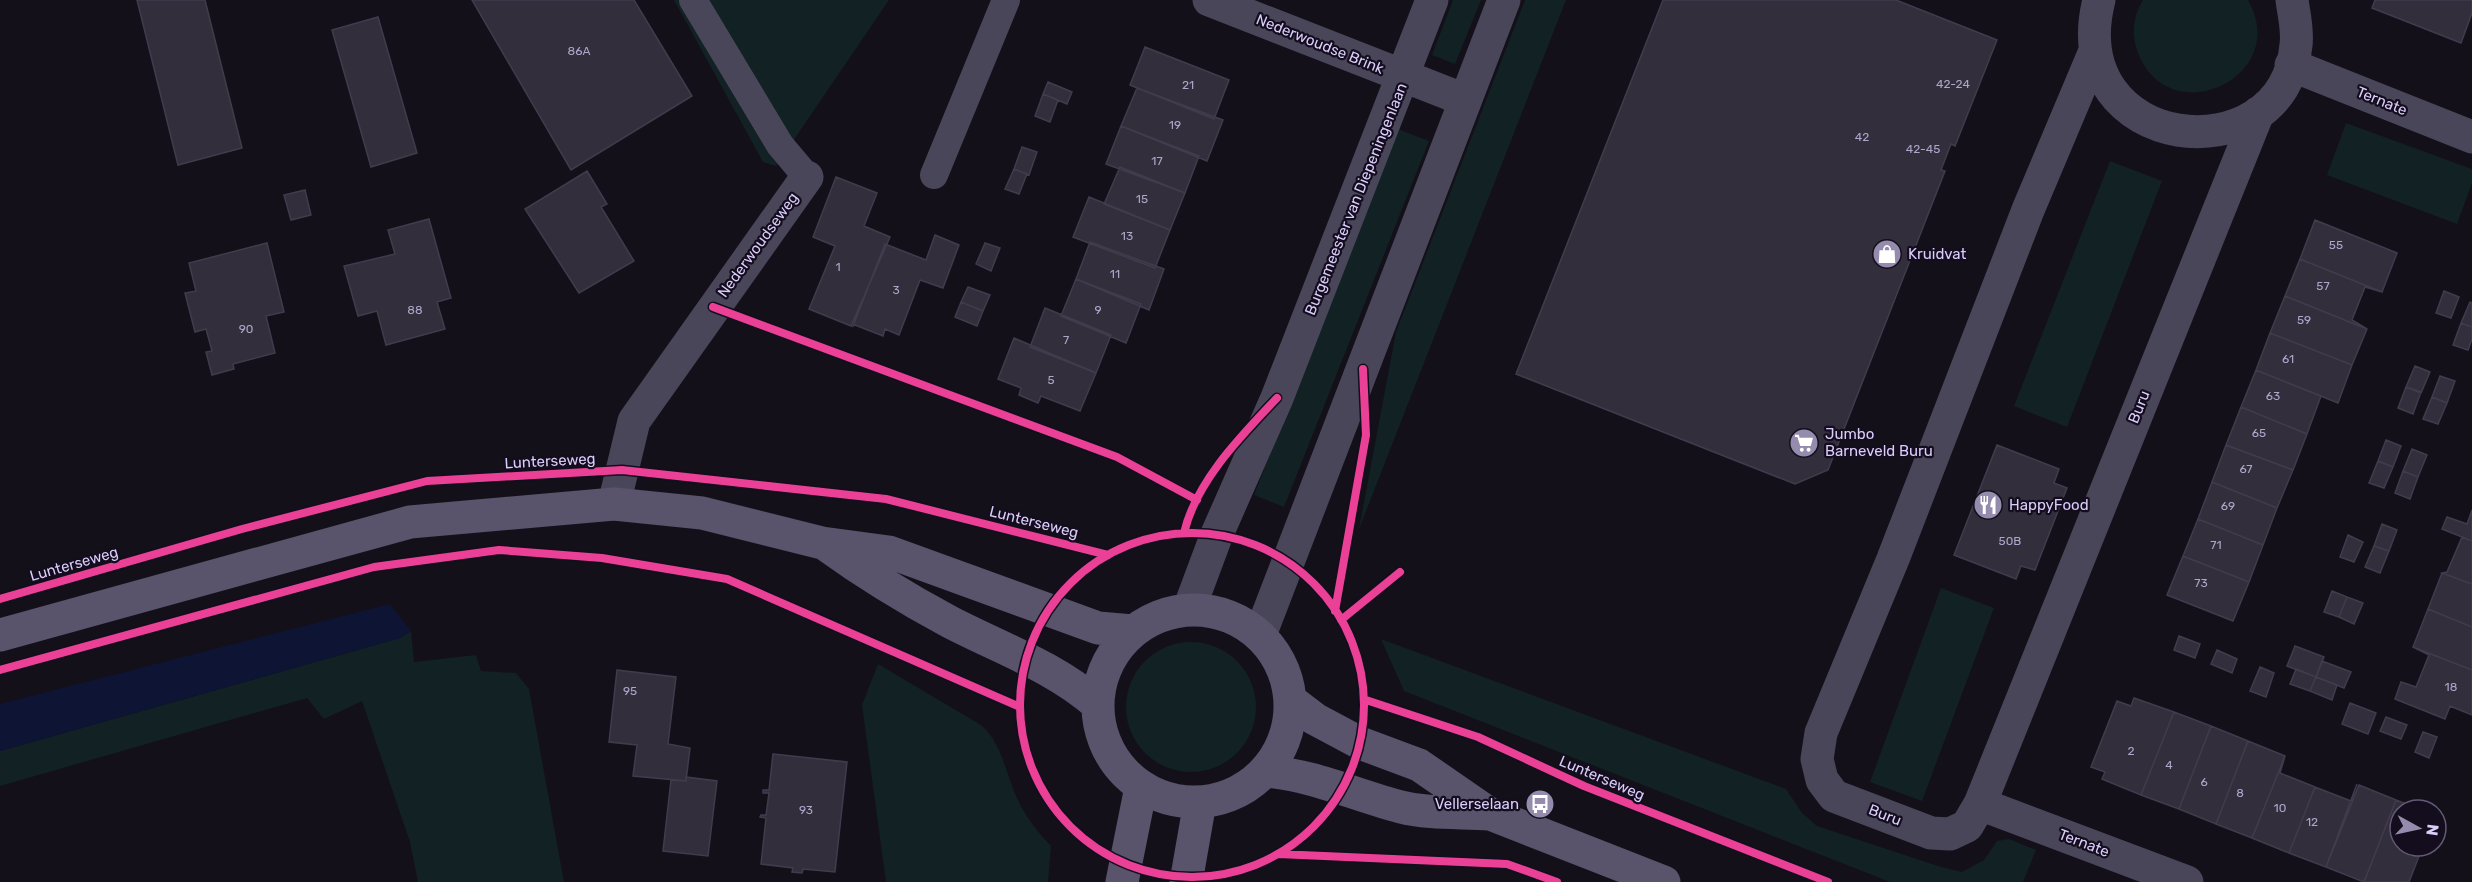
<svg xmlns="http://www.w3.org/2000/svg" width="2472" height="882" font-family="Rubik,sans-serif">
<rect width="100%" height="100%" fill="#14101a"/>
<!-- green -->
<path fill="#112124" d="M674,0H889L776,166L763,162Z
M1453,0H1481L1455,64L1432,55Z
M1525,0H1566L1359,529L1396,332Z
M2143,0H2248C2292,77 2170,134 2138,53C2131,36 2133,16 2143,0Z
M2346,123L2472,169V183L2457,224L2327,175Z
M1398,129L1429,141L1284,507L1254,495Z
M2110,161L2162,181L2067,427L2014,406Z
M1941,588L1994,608L1922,801L1870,782Z
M411,631L414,662L476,655L481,671L516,673L529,689L564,882H418L410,842L362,701L324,719L307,698L0,786V751L400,638Z
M1381,639L1786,789L1802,813L1817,826L1941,867L1962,872L1984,860L1997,841L2009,839L2036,850L2023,882H1890L1404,691Z
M1126 707a65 65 0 1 1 130 0a65 65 0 1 1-130 0Z
M878,664L981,725C1002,743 1005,771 1016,796C1025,816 1036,830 1051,846L1048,882H886L862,705Z"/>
<!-- water -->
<path fill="#0d1434" d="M390,604L411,631L400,638L0,751V704Z"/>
<!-- building -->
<path fill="#332e3c" stroke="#423b4d" stroke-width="1.5" d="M137,0H205L242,148L178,165Z
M472,0H634L692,96L571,170Z
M1663,0H1896L1997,40L1955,146L1951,144L1941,170L1945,171L1828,470L1795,484L1516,374Z
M2375,0H2472V13L2461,43L2372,8Z
M378,17L417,153L371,167L332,30Z
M1145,47L1229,80L1214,119L1130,85Z
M1048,82L1072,92L1067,104L1043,94Z
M1137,88L1223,120L1207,161L1121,126Z
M1043,94L1058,100L1050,122L1035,116Z
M1121,126L1199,156L1185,193L1106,164Z
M1022,147L1037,152L1029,175L1014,169Z
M1120,167L1185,193L1170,230L1104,204Z
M1014,169L1027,174L1019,194L1005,189Z
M587,171L607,204L601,207L634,261L579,293L525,209Z
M836,177L877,193L864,226L890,237L851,326L809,309L835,246L813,237Z
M305,190L311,215L291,220L284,195Z
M1089,197L1170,230L1155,268L1073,237Z
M429,219L451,298L437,302L445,329L386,345L377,311L358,316L344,266L395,254L388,230Z
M2315,220L2397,253L2382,292L2300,259Z
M935,235L959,245L943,288L920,280L899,335L885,329L883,336L855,325L853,326L885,244L926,260Z
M1090,242L1164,269L1149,310L1076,279Z
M267,243L284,312L266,316L275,353L233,364L234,369L212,375L206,352L212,351L206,329L195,332L185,293L196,291L189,263Z
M985,243L1000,248L991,271L976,264Z
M2300,259L2382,292L2365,287L2352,320L2367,329L2285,296Z
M1076,279L1141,304L1126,343L1061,316Z
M968,287L990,295L983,311L961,302Z
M2444,291L2459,297L2451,318L2436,313Z
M2285,296L2367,329L2352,365L2270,333Z
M961,302L983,311L977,326L955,317Z
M2470,302L2472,303V327L2461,323Z
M1045,308L1111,335L1096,373L1030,347Z
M2461,323L2472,327V339L2468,350L2453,345Z
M2270,333L2352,365L2338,403L2256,370Z
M1014,338L1096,373L1080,411L1041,396L1038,403L1019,395L1021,388L998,379Z
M2415,366L2430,372L2421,393L2406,387Z
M2256,370L2321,396L2307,434L2241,407Z
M2440,376L2455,381L2447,403L2432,397Z
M2406,387L2421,392L2413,414L2398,408Z
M2432,397L2447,403L2438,424L2423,419Z
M2241,407L2307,434L2293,470L2226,445Z
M2386,440L2401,446L2393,467L2378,461Z
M1997,445L2059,469L2054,483L2067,488L2035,570L2021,566L2016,579L1954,555Z
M2226,445L2293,470L2277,508L2212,482Z
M2412,449L2427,455L2418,477L2403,471Z
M2378,461L2393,467L2384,488L2369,483Z
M2403,471L2418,477L2410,499L2395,493Z
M2212,482L2277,508L2263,545L2198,519Z
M2472,510V541L2442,529L2447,517L2467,524Z
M2198,519L2263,545L2249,582L2183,556Z
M2382,524L2397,530L2389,551L2374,546Z
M2348,535L2363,542L2354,562L2340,557Z
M2462,537L2472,541V584L2442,573L2447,572Z
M2374,546L2389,551L2380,573L2365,567Z
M2183,556L2249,582L2233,621L2167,595Z
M2442,573L2472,584V627L2428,609Z
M2332,591L2347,597L2339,617L2324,612Z
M2347,597L2363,603L2354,624L2339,617Z
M2428,609L2472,627V670L2413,647Z
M2179,636L2200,644L2195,658L2174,650Z
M2295,646L2324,657L2316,677L2287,666Z
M2413,647L2472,670V715L2450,706L2445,719L2395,699L2401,682L2416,687L2429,655Z
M2217,650L2237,659L2232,673L2211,664Z
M2322,661L2351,672L2344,688L2316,677Z
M2260,667L2274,673L2266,697L2250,691Z
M2296,669L2316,677L2310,691L2290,684Z
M617,670L676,677L668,744L690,748L686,781L633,776L637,745L609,742Z
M2316,677L2337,685L2332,700L2310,691Z
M2134,698L2174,712L2141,795L2102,779L2105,772L2091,767L2117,701L2131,706Z
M2350,703L2376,713L2368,734L2342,724Z
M2174,712L2211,726L2179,809L2141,795Z
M2386,717L2407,725L2401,739L2380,731Z
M2211,726L2248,741L2216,824L2179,809Z
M2423,732L2437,737L2429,758L2415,752Z
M2248,741L2285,756L2252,838L2216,824Z
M773,754L847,762L835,872L803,869L802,873L792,872L793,868L761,864L766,818L760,817L761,815H766L769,793H763V790H769Z
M2285,756L2280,773L2315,787L2289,853L2252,838Z
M686,777L717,781L708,856L663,851L671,780L686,781Z
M2357,784L2326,867L2289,853L2315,787L2351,801Z
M2359,785L2396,800L2364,882L2326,867Z
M2396,800L2422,810H2400V846H2423L2409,882H2364Z"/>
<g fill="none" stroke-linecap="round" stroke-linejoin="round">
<!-- lane -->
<path stroke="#4a465a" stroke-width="28" d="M693,0L780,145L807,177
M934,175L1006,0"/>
<!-- street -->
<path stroke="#4a465a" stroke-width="33" d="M1209,0L1465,100
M2099,0C2060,154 2284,178 2296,45C2298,30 2294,15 2292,0
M2095,51L2028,210L1893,559L1821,733L1817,759L1822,780L1834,796L1931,833L1950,834L1967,826L1980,804L2258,113
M2291,65L2472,137
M614,504L634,421L807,177
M1189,609L1217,534L1277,398L1432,0
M1260,635L1504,0
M1980,804L2187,882"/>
<!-- secondary -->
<path stroke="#59536c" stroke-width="33" d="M826,545C866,574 907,599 950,622C1002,649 1053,666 1097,704
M1098 706a96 96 0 1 1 192 0a96 96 0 1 1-192 0Z
M0,635L410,522L614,504L702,513L822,543L889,552L1098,628L1133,631
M1290,700L1315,719L1360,743L1419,765L1490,814L1664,882
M1265,771C1313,775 1355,795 1401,807C1428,814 1461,812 1489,814
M1122,882L1141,787
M1186,882L1200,802"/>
<!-- cycleway casing -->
<g stroke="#130d1d" stroke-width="11">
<path id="cycleway" d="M713,307L1117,457L1197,500
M1184,533C1196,481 1242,435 1277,398
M1020 705a172 172 0 1 1 344 0a172 172 0 1 1-344 0Z
M0,599L242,529L427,481L622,470L886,499L1108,555
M1335,611L1366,435L1363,369
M1341,620L1400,572
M0,670L374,567L499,550L602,558L727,579L1020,707
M1366,700L1478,737L1584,786L1828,882
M1278,854L1507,864L1557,882"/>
</g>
<!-- cycleway -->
<use href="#cycleway" stroke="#ea4096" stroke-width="8"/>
</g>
<!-- icons -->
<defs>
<g id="shop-disc" transform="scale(1.5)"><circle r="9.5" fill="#958bac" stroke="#130d1d"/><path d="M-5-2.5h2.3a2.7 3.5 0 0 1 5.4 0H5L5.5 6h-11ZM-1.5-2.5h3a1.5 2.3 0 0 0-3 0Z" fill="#fff"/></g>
<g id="supermarket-disc" transform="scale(1.5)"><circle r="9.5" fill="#958bac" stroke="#130d1d"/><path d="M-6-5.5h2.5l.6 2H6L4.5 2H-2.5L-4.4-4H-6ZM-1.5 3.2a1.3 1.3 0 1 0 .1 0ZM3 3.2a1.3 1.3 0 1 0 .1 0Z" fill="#fff"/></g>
<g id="restaurant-disc" transform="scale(1.5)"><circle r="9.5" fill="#958bac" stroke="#130d1d"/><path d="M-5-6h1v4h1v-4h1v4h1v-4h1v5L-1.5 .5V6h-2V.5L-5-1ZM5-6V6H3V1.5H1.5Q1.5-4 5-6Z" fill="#fff"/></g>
<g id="bus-disc" transform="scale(1.5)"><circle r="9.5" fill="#958bac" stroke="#130d1d"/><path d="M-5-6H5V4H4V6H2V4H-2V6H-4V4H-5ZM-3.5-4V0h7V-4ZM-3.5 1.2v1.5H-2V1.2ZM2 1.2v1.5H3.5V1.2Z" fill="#fff"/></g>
</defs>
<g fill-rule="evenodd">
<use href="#shop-disc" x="1887" y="254"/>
<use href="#supermarket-disc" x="1804" y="443"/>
<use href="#restaurant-disc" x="1988" y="505"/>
<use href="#bus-disc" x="1540" y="804"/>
</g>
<g text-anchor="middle" stroke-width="4.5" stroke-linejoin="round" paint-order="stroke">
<!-- number labels -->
<g font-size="12" fill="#b0a5cb">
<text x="579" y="55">86A</text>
<text x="1953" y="88">42-24</text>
<text x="1188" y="89">21</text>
<text x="1175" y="129">19</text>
<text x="1862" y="141">42</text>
<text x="1923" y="153">42-45</text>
<text x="1157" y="165">17</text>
<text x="1142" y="203">15</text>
<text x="1127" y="240">13</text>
<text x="2336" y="249">55</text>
<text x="838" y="271">1</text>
<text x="1115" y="278">11</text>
<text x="2323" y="290">57</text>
<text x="896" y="294">3</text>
<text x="415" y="314">88</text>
<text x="1098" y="314">9</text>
<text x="2304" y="324">59</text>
<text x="246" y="333">90</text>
<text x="1066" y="344">7</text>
<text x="2288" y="363">61</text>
<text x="1051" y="384">5</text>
<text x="2273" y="400">63</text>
<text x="2259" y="437">65</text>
<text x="2246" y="473">67</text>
<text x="2228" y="510">69</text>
<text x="2010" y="545">50B</text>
<text x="2216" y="549">71</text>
<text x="2201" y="587">73</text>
<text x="2451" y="691">18</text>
<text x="630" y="695">95</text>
<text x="2131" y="755">2</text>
<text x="2169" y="769">4</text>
<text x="2204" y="786">6</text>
<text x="2240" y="797">8</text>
<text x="2280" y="812">10</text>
<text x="806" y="814">93</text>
<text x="2312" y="826">12</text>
</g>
<!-- street labels -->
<g font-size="15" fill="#dacdfb" stroke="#130d1d">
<text transform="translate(1320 44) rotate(22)" y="5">Nederwoudse Brink</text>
<text transform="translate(2382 101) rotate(22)" y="5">Ternate</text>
<text transform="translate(1356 199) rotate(-68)" y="5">Burgemeester van Diepeningenlaan</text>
<text transform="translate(758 245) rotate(-54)" y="5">Nederwoudseweg</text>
<text transform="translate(2139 407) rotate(-68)" y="5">Buru</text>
<text transform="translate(550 461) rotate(-3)" y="5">Lunterseweg</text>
<text transform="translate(1034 522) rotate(14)" y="5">Lunterseweg</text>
<text transform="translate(74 564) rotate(-16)" y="5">Lunterseweg</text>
<text transform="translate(1602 778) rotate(23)" y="5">Lunterseweg</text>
<text transform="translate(1885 815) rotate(21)" y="5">Buru</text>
<text transform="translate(2084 843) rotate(21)" y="5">Ternate</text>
</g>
<!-- poi labels -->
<g font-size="15" fill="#dacdfb" stroke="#130d1d" text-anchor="start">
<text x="1908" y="259">Kruidvat</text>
<text x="1825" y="439">Jumbo<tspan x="1825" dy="17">Barneveld Buru</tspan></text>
<text x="2009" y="510">HappyFood</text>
<text x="1519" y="809" text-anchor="end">Vellerselaan</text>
</g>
</g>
<!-- north arrow -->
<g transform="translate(2418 828) rotate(98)"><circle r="28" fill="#130d1d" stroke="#635a76" stroke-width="1.5"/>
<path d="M0-4.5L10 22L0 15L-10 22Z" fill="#958bac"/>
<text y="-9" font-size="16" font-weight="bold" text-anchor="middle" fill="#dacdfb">N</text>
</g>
</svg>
